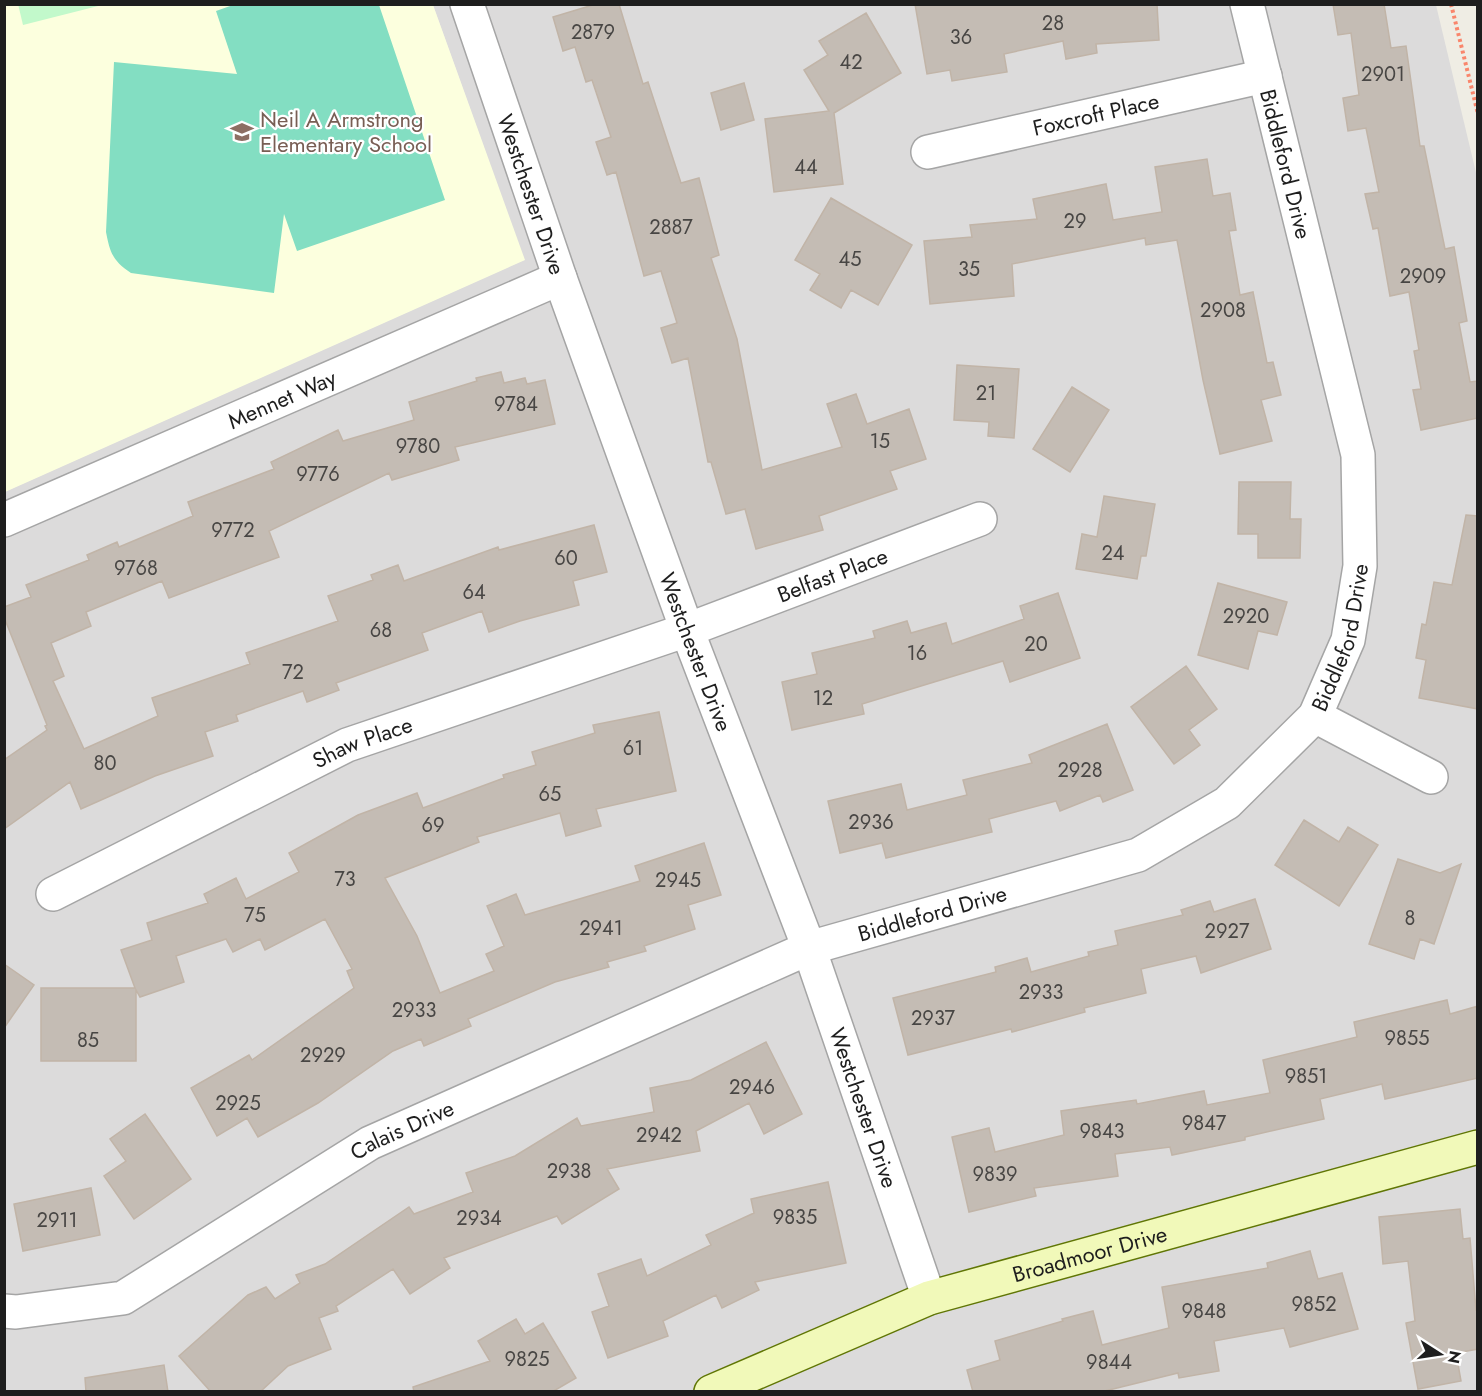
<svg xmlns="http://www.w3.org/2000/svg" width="1482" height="1396" font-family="Jost,sans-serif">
<rect width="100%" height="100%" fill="#efede4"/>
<!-- residential -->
<path fill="#dcdbdb" d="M433,5H1436L1478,181L1477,1391H5L4,492L524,260Z"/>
<!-- education -->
<path fill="#fcffde" d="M4,5H433L525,260L5,492Z"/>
<!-- park -->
<path fill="#c2f9cb" d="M18,4H102V5L23,25Z"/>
<!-- pitch -->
<path fill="#83dec2" d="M233,5H379L445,200L297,251L284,214L274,293L131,273C113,261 110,253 106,232L114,62L237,74L216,11Z"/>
<!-- building -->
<path fill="#c4bcb4" stroke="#c1b4a7" stroke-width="1.5" d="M596,4H619L643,84L648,82L681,183L699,178L719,255L711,258L737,339L762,470L842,447L827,404L856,394L867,424L909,409L926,459L890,471L897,489L819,516L823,530L756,549L745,509L726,514L711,462H708L688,358L672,363L661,328L677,323L661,271L644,276L616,172L607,175L596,142L611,137L592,80L586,82L575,47L563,51L553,17Z
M915,4H1157L1159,40L1096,44L1097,53L1066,59L1063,41L1004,54L1007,72L952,81L950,70L927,74Z
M1333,4H1384L1391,48L1406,46L1420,146H1424L1445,249L1454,247L1467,321L1459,323L1470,382L1478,381V418L1421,430L1413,390L1421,389L1414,351L1419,350L1409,292L1390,296L1378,228L1373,229L1365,194L1379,192L1366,128L1348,131L1343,98L1359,95L1351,33L1338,35Z
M866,13L901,73L834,113L843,184L774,192L765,119L829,111L804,70L828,55L819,41Z
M744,83L754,120L721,130L711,93Z
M1207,159L1213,196L1230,193L1236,230L1229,231L1240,295L1253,292L1267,363L1273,362L1281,395L1261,400L1272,441L1220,454L1203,380L1177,240L1146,245L1145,238L1012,264L1014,296L930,304L924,241L972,237L970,225L1037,219L1033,199L1106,184L1113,220L1162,212L1155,167Z
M831,198L912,245L878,305L851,290L841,308L810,290L820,274L795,260Z
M957,365L1019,369L1014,438L988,436L989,422L954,420Z
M501,372L504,383L525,378L527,384L545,380L555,424L455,447L459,460L392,480L389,473L269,531L279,557L169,598L162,581L86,612L91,626L51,643L64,676L53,681L84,749L158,716L152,698L250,664L246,653L338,621L328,596L373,580L371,575L398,565L404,581L498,547L499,550L594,525L607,572L573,581L579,605L520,621L489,632L482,611L422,633L428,650L336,683L339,690L307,702L303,691L236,715L238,721L205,732L213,756L155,776L81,809L70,782L4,829V760L47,730L45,726L47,725L4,617V607L31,597L26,585L89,560L87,555L117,542L119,547L193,516L188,502L274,469L271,462L338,430L343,441L414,420L409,402L477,381L476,378Z
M1072,387L1109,410L1070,472L1033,449Z
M1239,482H1291L1290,519H1301L1300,558H1258V534H1238Z
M1104,496L1155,504L1146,556H1141L1137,579L1076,569L1082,534L1097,537Z
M1466,515L1478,516V709L1419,698L1426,660L1416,658L1422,624L1426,625L1434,582L1452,585Z
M1218,583L1287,602L1277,635L1258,631L1248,669L1198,655Z
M1058,593L1080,658L1010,682L1003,661L862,704L864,714L792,730L782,682L817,674L812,653L875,638L873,631L907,621L911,633L946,623L952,644L1024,619L1020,606Z
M1186,666L1217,709L1189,730L1200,745L1174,764L1131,707Z
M659,712L676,791L596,809L601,826L566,836L560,813L477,837L479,842L385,878L417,936L440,993L494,971L486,954L504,946L487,906L516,894L525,915L640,881L635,866L704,843L721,895L688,905L695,929L644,946L646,951L607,962L609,967L555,982L468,1019L471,1026L424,1046L421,1039L393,1051L318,1103L258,1137L247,1118L217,1136L191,1088L249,1055L252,1060L354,988L347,971L352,969L325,919L265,950L260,939L233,952L226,939L176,956L184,982L140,997L136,990V1061H41V988H135L121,950L152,940L147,923L208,903L204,894L236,878L246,899L299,872L289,853L358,815L417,793L423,808L504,778L503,775L536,765L532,752L595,733L593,725Z
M1107,724L1133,790L1103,802L1100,795L1060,811L1056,801L989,819L992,832L886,858L882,843L840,853L828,801L901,784L907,810L967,795L963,780L1032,763L1029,755Z
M1304,820L1339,842L1348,827L1378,845L1339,906L1275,865Z
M1398,859L1440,873L1461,864L1434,944L1420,939L1414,959L1369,944Z
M1255,899L1271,949L1201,973L1196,956L1141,969L1146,993L1084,1008L1085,1012L1012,1032L1011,1029L908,1055L893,998L996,972L995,967L1027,958L1031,972L1089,956L1088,952L1118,945L1115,931L1183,915L1181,910L1210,901L1214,912Z
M4,964L34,985L4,1028Z
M1447,1000L1450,1014L1478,1006V1078L1385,1099L1382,1084L1320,1099L1324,1119L1245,1137V1140L1172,1155L1170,1147L1115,1154L1118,1176L1034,1188L1036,1196L969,1212L952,1137L989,1128L995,1152L1064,1135L1061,1111L1136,1100L1137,1104L1204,1091L1207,1105L1270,1093L1263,1060L1357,1037L1354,1022Z
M766,1042L802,1114L764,1134L749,1103L696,1131L700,1151L607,1169L619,1189L562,1224L557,1216L444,1258L450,1268L410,1294L393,1269L336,1306L338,1311L319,1318L331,1349L288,1366L260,1392H211L179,1356L248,1295L266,1287L275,1299L300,1283L296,1275L325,1264L409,1207L414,1214L473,1192L466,1173L515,1156L577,1118L581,1126L654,1112L650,1088L691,1080Z
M145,1114L191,1179L134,1219L104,1176L126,1161L110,1139Z
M828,1182L846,1263L755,1282L759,1290L722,1308L716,1295L663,1321L668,1336L608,1358L592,1312L609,1306L598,1274L641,1259L647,1276L711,1245L706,1235L754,1213L751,1199Z
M91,1188L100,1235L23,1251L14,1204Z
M1460,1209L1463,1239L1470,1238L1476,1310H1478V1349L1456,1353L1461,1381L1418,1389L1406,1323L1415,1321L1408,1261L1383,1264L1379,1217Z
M1310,1251L1318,1279L1342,1273L1358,1329L1290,1347L1284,1328L1214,1341L1219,1371L1179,1378L1178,1373L1101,1392H973L967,1370L1000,1360L995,1341L1063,1321L1062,1319L1093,1311L1102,1345L1169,1328L1162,1287L1268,1268L1267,1263Z
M516,1319L525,1334L543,1323L576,1378L552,1392H414L413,1387L490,1361L478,1341Z
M164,1365L168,1392H86L85,1378Z"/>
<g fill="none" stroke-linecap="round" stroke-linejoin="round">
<!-- street casing -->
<g stroke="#a5a5a5" stroke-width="36">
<g id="street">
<path id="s1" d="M467,4L560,278L687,630L809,948L929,1298"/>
<path id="s2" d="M928,152L1265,76"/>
<path id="s3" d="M4,520L560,278"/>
<path d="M1315,716L1431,777"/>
<path id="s4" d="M53,894L347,745L687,630L980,519"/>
<path id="s5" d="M4,1311L16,1312L123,1298L370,1143L809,948L1138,855L1227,803L1315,716L1348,640L1360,566L1358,455L1247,4"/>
</g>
</g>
<!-- secondary casing -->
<g stroke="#607605" stroke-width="36">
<g id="secondary">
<path id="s6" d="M711,1392L929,1298L1478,1147"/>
</g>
</g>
<!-- path -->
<path stroke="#f9866c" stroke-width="4" stroke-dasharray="3 3" stroke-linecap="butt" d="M1451,4L1478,114"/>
<!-- street -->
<use href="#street" stroke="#fff" stroke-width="33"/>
<!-- secondary -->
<use href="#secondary" stroke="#f1f9b9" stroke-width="33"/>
</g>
<!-- icons -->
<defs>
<g id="school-bare" transform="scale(1.8)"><path d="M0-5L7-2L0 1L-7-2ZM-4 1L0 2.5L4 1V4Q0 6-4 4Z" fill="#8d6e63" stroke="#fff" stroke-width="2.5" paint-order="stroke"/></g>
</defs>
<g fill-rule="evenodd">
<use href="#school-bare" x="242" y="132"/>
</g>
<g text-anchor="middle" stroke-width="4.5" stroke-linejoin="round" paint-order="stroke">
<!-- number labels -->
<g font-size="20" fill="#484644">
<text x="1053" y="30">28</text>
<text x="593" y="39">2879</text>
<text x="961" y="44">36</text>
<text x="851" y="69">42</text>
<text x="1383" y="81">2901</text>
<text x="806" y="174">44</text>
<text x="1075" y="228">29</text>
<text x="671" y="234">2887</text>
<text x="850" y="266">45</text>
<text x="969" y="276">35</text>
<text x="1423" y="283">2909</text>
<text x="1223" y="317">2908</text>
<text x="986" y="400">21</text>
<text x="516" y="411">9784</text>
<text x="880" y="448">15</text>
<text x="418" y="453">9780</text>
<text x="318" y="481">9776</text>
<text x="233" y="537">9772</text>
<text x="1113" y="560">24</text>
<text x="566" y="565">60</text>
<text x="136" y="575">9768</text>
<text x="474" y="599">64</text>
<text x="1246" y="623">2920</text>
<text x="381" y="637">68</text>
<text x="1036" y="651">20</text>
<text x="917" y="660">16</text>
<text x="293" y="679">72</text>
<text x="823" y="705">12</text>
<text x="633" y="755">61</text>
<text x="105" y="770">80</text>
<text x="1080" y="777">2928</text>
<text x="550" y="801">65</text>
<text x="871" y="829">2936</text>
<text x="433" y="832">69</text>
<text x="345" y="886">73</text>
<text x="678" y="887">2945</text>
<text x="255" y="922">75</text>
<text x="1410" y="925">8</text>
<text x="601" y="935">2941</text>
<text x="1227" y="938">2927</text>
<text x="1041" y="999">2933</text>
<text x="414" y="1017">2933</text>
<text x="933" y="1025">2937</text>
<text x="1407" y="1045">9855</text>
<text x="88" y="1047">85</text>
<text x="323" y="1062">2929</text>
<text x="1306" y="1083">9851</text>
<text x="752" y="1094">2946</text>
<text x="238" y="1110">2925</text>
<text x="1204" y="1130">9847</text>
<text x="1102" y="1138">9843</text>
<text x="659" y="1142">2942</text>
<text x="569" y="1178">2938</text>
<text x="995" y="1181">9839</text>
<text x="795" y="1224">9835</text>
<text x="479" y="1225">2934</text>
<text x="57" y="1227">2911</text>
<text x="1314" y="1311">9852</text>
<text x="1204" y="1318">9848</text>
<text x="527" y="1366">9825</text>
<text x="1109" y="1369">9844</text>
</g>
<!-- street labels -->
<g font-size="22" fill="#1e1e1e" stroke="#fff">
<text dy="8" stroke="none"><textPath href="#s2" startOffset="172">Foxcroft Place</textPath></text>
<text transform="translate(1286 164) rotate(76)" y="8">Biddleford Drive</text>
<text dy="8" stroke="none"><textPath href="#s1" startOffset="201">Westchester Drive</textPath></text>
<text dy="8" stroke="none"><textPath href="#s3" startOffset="303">Mennet Way</textPath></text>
<text dy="8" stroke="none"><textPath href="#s4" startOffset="844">Belfast Place</textPath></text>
<text dy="8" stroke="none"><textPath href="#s5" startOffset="1544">Biddleford Drive</textPath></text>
<text dy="8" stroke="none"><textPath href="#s1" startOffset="687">Westchester Drive</textPath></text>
<text dy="8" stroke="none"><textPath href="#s4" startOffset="345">Shaw Place</textPath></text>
<text dy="8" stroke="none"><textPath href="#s5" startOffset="1020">Biddleford Drive</textPath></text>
<text dy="8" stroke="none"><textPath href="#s1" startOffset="1173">Westchester Drive</textPath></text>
<text dy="8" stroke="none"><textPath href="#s5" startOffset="446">Calais Drive</textPath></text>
<text dy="8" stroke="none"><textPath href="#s6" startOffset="404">Broadmoor Drive</textPath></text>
</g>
<!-- education labels -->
<g font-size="22" fill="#785e54" stroke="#fff" text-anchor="start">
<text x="260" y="127">Neil A Armstrong<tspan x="260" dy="25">Elementary School</tspan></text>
</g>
</g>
<!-- border -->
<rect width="1482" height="1396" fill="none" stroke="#1e1e1e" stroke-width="12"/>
<!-- north arrow -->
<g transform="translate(1440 1354) rotate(102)" stroke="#ffffff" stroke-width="4.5" paint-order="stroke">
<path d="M0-4.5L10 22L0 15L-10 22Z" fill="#1e1e1e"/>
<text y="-9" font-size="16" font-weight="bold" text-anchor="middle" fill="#1e1e1e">N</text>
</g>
</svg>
